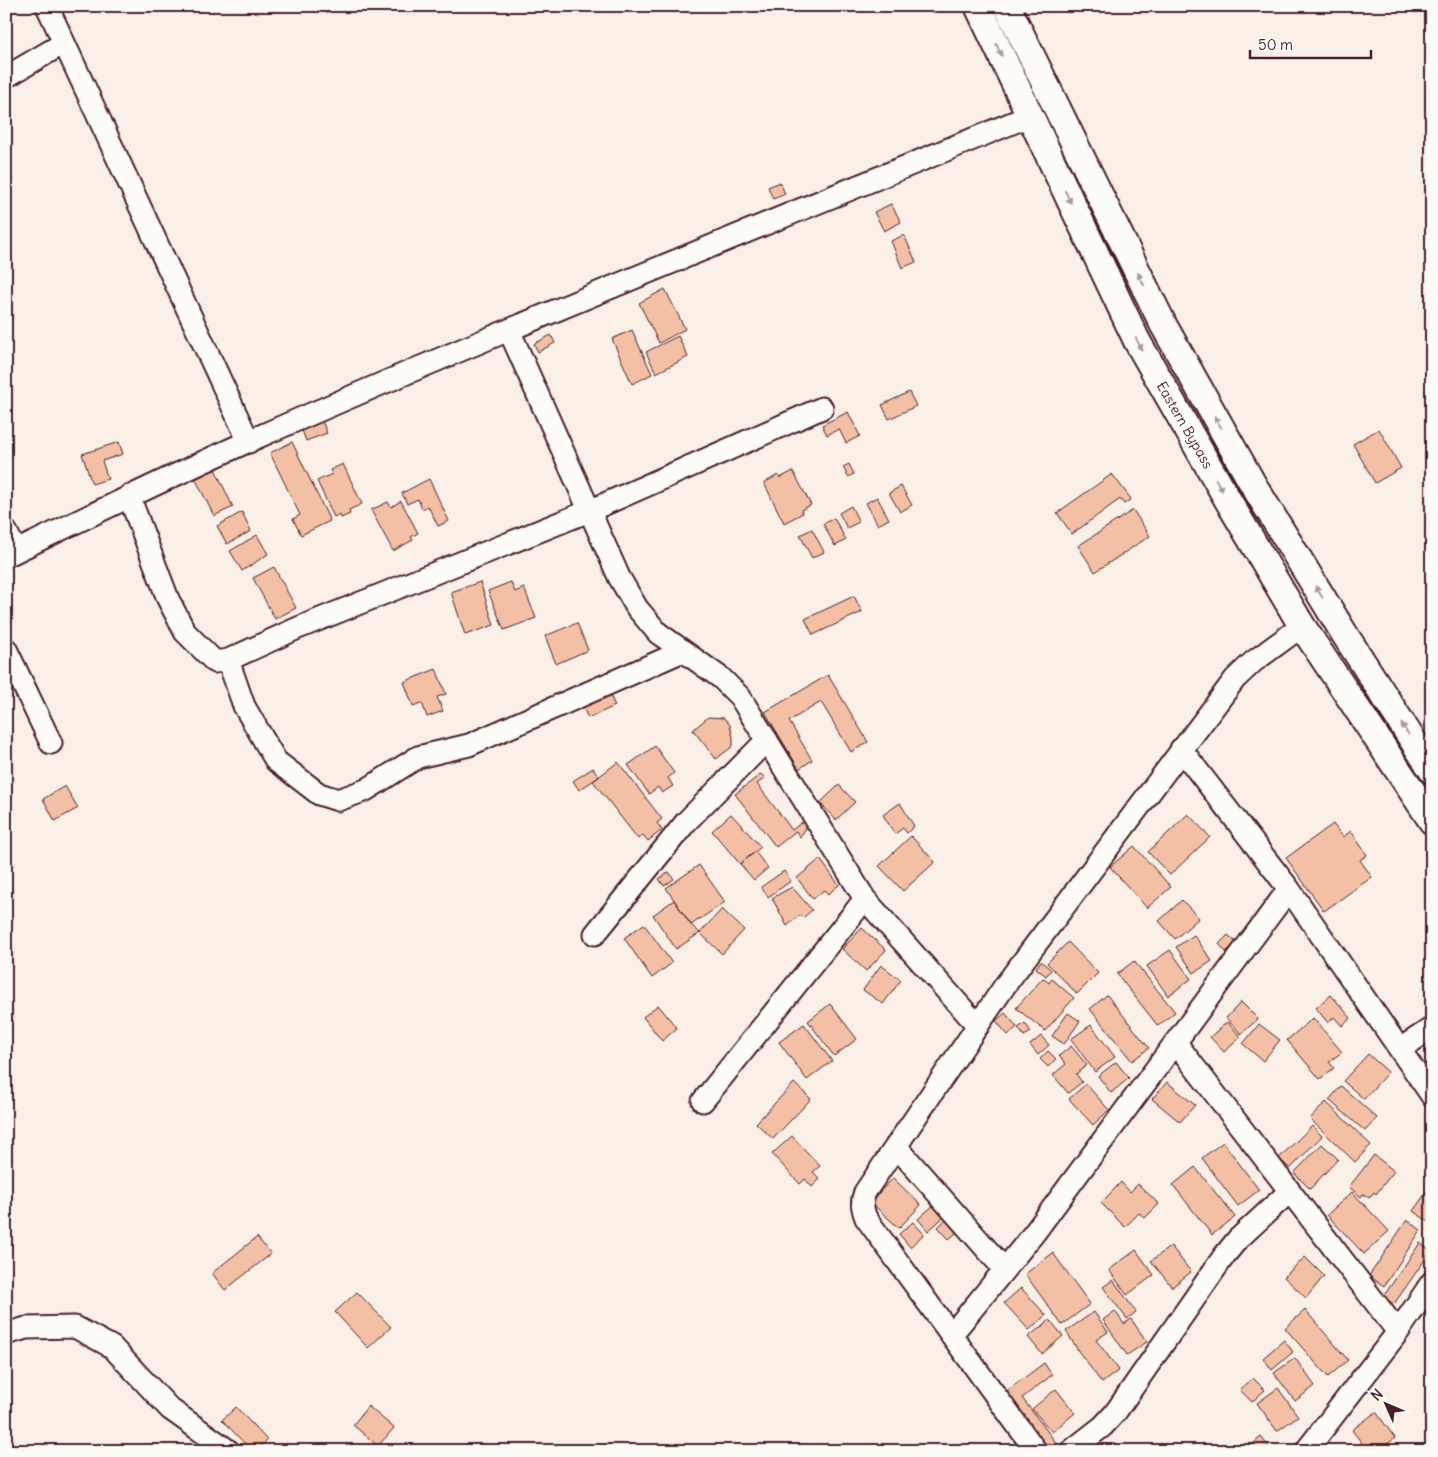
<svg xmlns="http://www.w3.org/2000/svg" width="1438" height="1457" font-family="Delius,sans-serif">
<rect width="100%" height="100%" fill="#fbf0e7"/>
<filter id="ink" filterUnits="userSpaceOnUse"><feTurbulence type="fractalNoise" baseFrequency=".02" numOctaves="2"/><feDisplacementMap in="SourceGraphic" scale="10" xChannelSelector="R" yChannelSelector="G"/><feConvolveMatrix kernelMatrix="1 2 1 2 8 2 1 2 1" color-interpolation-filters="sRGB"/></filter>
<g filter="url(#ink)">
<!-- building -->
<path fill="#f3c0a5" stroke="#4a1f2b" d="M780,182L785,194L773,199L768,187Z
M891,204L901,222L884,231L874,212Z
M904,235L916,262L902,268L891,241Z
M665,289L685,329L659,343L639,303Z
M632,330L652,374L632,384L612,339Z
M551,335L555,343L538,352L534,344Z
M678,336L688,357L656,373L646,352Z
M909,392L916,406L889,419L882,405Z
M848,412L860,436L846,443L839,429L827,435L822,425Z
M322,421L327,433L306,441L302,430Z
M1379,429L1401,468L1375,483L1353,444Z
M119,442L123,454L102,461L108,479L92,484L82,454Z
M292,442L330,521L301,535L293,519L300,515L270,453Z
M343,464L362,504L349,510L350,514L341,518L340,514L334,517L317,481L332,474L330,470Z
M849,464L854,474L848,477L843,467Z
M215,469L233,507L214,516L195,478Z
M793,471L811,505L801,510L803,513L784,523L764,483L778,475L780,478Z
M1112,474L1131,499L1124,504L1120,499L1072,534L1057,513Z
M429,479L449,521L438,526L428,506L422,509L418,499L407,504L402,493Z
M901,486L912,505L900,512L889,493Z
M877,497L889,519L878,525L866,503Z
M401,501L418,533L411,537L413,540L393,551L371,510L388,502L391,507Z
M851,506L859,522L847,528L839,513Z
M1133,510L1150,536L1095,572L1078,546Z
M242,512L251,531L227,544L217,526Z
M834,518L846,540L835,546L823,524Z
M812,529L824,552L812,558L800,535Z
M257,535L268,554L242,571L230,551Z
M274,567L296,608L275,619L253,578Z
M480,582L494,625L465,635L451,592Z
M511,582L515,592L524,588L536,618L504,630L488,591Z
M854,596L862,612L813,635L805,619Z
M577,623L588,650L556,664L545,636Z
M436,669L446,694L437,697L443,711L427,717L422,703L413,706L404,682Z
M828,675L868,742L851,752L821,702L789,721L812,760L799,769L765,712Z
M609,693L615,706L588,718L582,706Z
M708,717L724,718L730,725L733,737V746L716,759L693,730Z
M655,746L674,773L668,778L673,786L662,793L658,787L649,794L628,765Z
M618,762L662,819L657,823L662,830L648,841L643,835L638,839L593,781Z
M593,768L599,777L579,790L573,781Z
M761,774L765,778L757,784L792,830L802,822L806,828L800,837L796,831L776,847L735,794Z
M839,785L855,802L836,820L820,803Z
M65,786L78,808L55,821L43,799Z
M900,803L914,826L907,833L903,828L895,834L883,815Z
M731,814L761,847L740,864L712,831Z
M1188,814L1210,837L1170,875L1148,852Z
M1333,824L1343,837L1351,831L1367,855L1360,860L1372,877L1324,911L1286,858Z
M911,836L935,862L903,891L879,866Z
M1134,846L1171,887L1147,908L1110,867Z
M755,852L768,868L754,880L740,864Z
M820,859L839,885L828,894L824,890L813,899L797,878Z
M699,865L725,902L691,925L666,888Z
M784,871L791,881L768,897L761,887Z
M669,872L674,879L664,886L659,879Z
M792,887L812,910L803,918L800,915L787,926L772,898Z
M674,900L691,925L700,933L676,949L653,915Z
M1182,900L1199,918L1175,939L1159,921Z
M722,909L744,930L722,954L700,933Z
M644,924L672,963L652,978L624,938Z
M862,928L886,950L866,971L842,949Z
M1194,935L1212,961L1194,973L1176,947Z
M1228,935L1236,942L1226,952L1219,944Z
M1068,942L1098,973L1077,994L1047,963Z
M1170,950L1191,979L1168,996L1147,966Z
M1041,961L1051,970L1046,976L1036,968Z
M1134,961L1175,1012L1158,1026L1117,974Z
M881,965L901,980L883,1004L863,990Z
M1043,978L1049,983L1052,979L1074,998L1045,1031L1016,1008Z
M1107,995L1149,1048L1132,1061L1090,1009Z
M1331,995L1351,1018L1342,1026L1334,1017L1328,1023L1316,1008Z
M1241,1002L1258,1019L1241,1034L1226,1018Z
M830,1004L857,1039L834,1056L808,1021Z
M658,1005L677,1028L662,1041L643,1017Z
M1005,1013L1017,1027L1008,1035L996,1021Z
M1068,1013L1080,1021L1064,1044L1052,1036Z
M1313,1018L1342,1052L1329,1062L1334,1068L1320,1079L1287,1040Z
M1227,1022L1241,1037L1224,1052L1210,1037Z
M1025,1023L1031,1032L1024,1036L1018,1028Z
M804,1024L832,1061L807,1080L779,1042Z
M1259,1024L1280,1040L1263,1061L1243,1044Z
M1091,1025L1115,1057L1095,1072L1071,1039Z
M1041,1036L1049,1045L1038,1055L1030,1045Z
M1071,1046L1087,1065L1076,1074L1082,1082L1068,1093L1053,1075L1066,1064L1059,1056Z
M1048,1051L1056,1059L1048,1067L1040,1059Z
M1368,1054L1388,1072L1364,1099L1343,1081Z
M1116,1062L1129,1078L1111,1093L1098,1076Z
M1167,1082L1195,1105L1180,1122L1152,1099Z
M794,1083L811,1099L773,1139L756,1123Z
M1086,1084L1109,1110L1093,1125L1069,1099Z
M1341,1086L1377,1118L1365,1131L1329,1100Z
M1326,1102L1371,1145L1355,1162L1310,1119Z
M1312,1126L1322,1136L1290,1169L1279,1158Z
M792,1136L820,1166L813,1172L820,1179L812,1187L805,1179L800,1184L772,1154Z
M1223,1142L1259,1190L1238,1206L1202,1158Z
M1322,1144L1338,1159L1310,1189L1294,1173Z
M1374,1155L1394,1171L1376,1194L1374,1192L1369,1198L1363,1194L1361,1197L1349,1187Z
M1195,1167L1235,1217L1212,1235L1173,1185Z
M893,1178L921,1205L899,1228L870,1202Z
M1121,1182L1130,1192L1138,1184L1159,1204L1145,1218L1139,1213L1125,1227L1101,1203Z
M1428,1190L1432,1193V1224L1413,1211Z
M1352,1192L1389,1231L1364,1254L1327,1215Z
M936,1203L946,1215L928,1231L918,1219Z
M950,1216L961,1229L949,1239L938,1227Z
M1407,1220L1421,1230L1384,1286L1369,1276Z
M913,1222L924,1234L910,1247L899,1234Z
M257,1237L271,1254L225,1290L212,1273Z
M1420,1243L1431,1251L1394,1304L1383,1297Z
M1171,1246L1191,1272L1172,1287L1151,1261Z
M1136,1250L1154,1275L1127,1295L1109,1270Z
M1053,1253L1090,1304L1062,1325L1025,1274Z
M1305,1257L1324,1276L1306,1298L1284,1277Z
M1113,1280L1136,1312L1127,1319L1103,1287Z
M1021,1288L1046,1315L1029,1330L1004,1303Z
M357,1292L391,1327L368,1348L335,1312Z
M1305,1310L1348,1360L1328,1377L1285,1328Z
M1115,1311L1124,1324L1131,1319L1147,1342L1127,1355L1103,1320Z
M1094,1312L1108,1332L1096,1340L1119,1370L1102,1383L1079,1352L1066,1331Z
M1050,1320L1063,1336L1042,1354L1028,1337Z
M1284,1340L1293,1352L1272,1370L1263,1358Z
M1295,1358L1315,1386L1295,1401L1274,1373Z
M1044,1363L1052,1375L1022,1398L1057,1444L1048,1451L1004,1393Z
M1253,1378L1265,1390L1252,1402L1240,1390Z
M1278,1388L1298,1416L1277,1431L1257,1403Z
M1056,1389L1075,1413L1052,1432L1032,1409Z
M368,1406L394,1428L378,1446L353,1425Z
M236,1407L267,1440L256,1451H252L222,1420Z
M1376,1412L1395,1438L1378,1451H1368L1352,1430Z
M1261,1437L1272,1451H1244Z"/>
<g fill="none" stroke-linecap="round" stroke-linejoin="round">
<!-- minor casing -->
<g stroke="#4a1f2b" stroke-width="25">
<path id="minor" d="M47,6L249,442
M6,77L64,43
M509,330L619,577L637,608L658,633L721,678L740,697L865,899L978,1026
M129,496L168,599L185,632L215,662L228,660L298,628L589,511L822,408
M6,531L16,551
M6,556C87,517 167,478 249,441C507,328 769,223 1029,116
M6,649L51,743
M228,660L244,706L276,761L319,794L338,800L366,790L418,757L469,745L683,651
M1181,749L1289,889L1432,1096
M595,934L686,822L767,740
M1176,1043L1398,1332
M1400,1049L1432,1028
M703,1101L865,899
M896,1146L1004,1269
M6,1334L26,1328L75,1327L112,1347L170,1409L229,1451
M952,1334L1035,1232L1289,889
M1036,1451L866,1218C862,1208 861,1202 865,1192L1006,984L1235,679L1253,662L1302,626
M1071,1451L1103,1426L1115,1413L1224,1256L1237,1240L1290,1191
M1306,1451L1398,1332L1432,1282"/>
</g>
<!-- major casing -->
<g stroke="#4a1f2b" stroke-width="30">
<path id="major" d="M978,6L1137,341L1229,502L1302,626L1432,821
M1007,6L1164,326L1254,486L1347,638L1432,770"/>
</g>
<!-- minor -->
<use href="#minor" stroke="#fdfcf7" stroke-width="21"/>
<!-- major -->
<use href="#major" stroke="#fdfcf7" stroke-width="26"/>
</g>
<!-- one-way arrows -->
<defs><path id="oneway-solid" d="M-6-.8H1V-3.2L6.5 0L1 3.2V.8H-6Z" transform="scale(1.25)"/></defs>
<g fill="#ac999b">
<use href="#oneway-solid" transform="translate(999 50) rotate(65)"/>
<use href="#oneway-solid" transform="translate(1068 197) rotate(64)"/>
<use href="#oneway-solid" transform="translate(1141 279) rotate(-116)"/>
<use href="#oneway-solid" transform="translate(1139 344) rotate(62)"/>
<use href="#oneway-solid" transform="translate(1218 422) rotate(-119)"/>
<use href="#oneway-solid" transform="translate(1219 485) rotate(60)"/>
<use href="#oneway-solid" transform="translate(1319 592) rotate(-122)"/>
<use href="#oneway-solid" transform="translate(1405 729) rotate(-123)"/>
</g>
</g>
<g text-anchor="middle" stroke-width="4" stroke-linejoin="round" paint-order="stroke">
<!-- street labels -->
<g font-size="14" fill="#4a1f2b" stroke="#fdfcf7">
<text transform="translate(1185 425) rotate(60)" y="5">Eastern Bypass</text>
</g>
</g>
<!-- margin -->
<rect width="1438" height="1457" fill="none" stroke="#fdfcf7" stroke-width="25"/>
<rect x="12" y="12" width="1413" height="1432" fill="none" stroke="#4a1f2b" stroke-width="2" filter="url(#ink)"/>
<!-- north arrow -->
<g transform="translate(1386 1404) rotate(315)" stroke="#fdfcf7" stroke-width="4" paint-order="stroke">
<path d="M0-4L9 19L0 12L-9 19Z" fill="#4a1f2b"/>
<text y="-8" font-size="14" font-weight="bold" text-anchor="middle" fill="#4a1f2b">N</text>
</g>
<!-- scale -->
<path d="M1250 50v8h121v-8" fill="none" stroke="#4a1f2b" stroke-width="2.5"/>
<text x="1258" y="50" font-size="15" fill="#4a1f2b" stroke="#fdfcf7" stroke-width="4" paint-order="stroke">50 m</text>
</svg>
